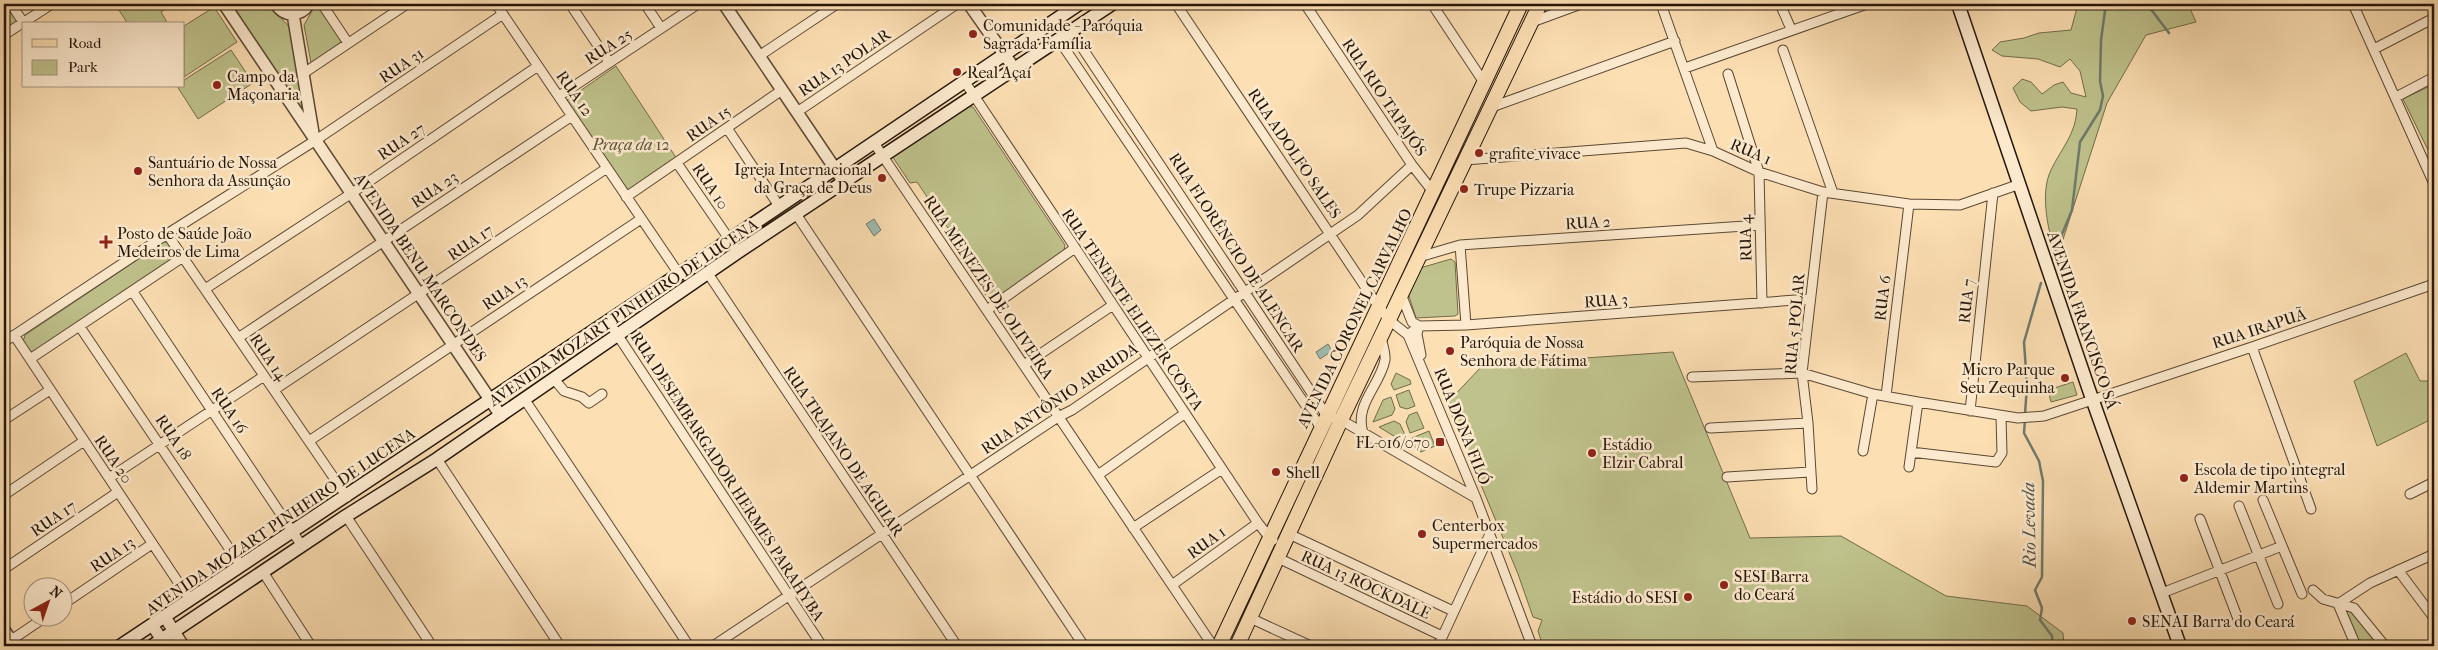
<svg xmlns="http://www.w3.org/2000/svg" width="2438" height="650" font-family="'IM FELL French Canon',serif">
<rect width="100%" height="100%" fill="#fcdfb3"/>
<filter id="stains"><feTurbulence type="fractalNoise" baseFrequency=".004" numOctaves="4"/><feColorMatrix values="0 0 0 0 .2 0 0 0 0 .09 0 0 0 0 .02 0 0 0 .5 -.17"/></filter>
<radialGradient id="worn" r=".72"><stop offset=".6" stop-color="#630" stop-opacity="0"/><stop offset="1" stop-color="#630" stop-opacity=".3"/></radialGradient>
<!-- green -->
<path fill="#bfc28c" stroke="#726c4b" d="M115,4H173L161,12L168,24H128Z
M232,4H271C275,16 287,21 293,33L302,105L300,107H298Z
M316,4L344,40L311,63L304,25Z
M2078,4H2188L2196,22L2146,35L2107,103L2057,258C2049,235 2039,194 2051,170C2061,149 2076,134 2077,109L2062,107L2031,111L2020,102L2013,88L2022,79L2031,82L2042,94L2054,85L2063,82L2071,93L2086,97L2080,71L2070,59L2060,67L2038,59L2002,56L1992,50L2000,42L2024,38L2039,33L2071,30Z
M214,7L237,42L184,77V26Z
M10,9L18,21L4,31V13Z
M231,50L253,83L198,119L177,86H184V80Z
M616,66L677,159L627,191L567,100Z
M2434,84V149L2429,152L2403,99Z
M964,106L973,107L1065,245L1063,254L996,299L988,298L972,275L975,268L917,182L910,183L892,156Z
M164,242L169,243L175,252V258L32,352L28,350L23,342L25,335Z
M1451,259L1455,262L1458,314L1455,316L1416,318L1408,293L1420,268Z
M1673,352L1750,538L1841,536L1946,596L2027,606L2063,633L2064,646H1543L1538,631L1542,620L1533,617L1518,574L1447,403L1483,365Z
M2406,353L2420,381H2434V418L2377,446L2354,381Z
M1396,373L1410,380L1411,384L1394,390L1391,384Z
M2073,382L2077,395L2051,402L2048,390Z
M1409,390L1415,406L1407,409L1400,407L1396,395Z
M1391,397L1395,409L1392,415L1373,422L1383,400Z
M1417,412L1424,428L1410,433L1406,422L1409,415Z
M1394,421L1400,424L1405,435L1397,438L1379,427Z
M1429,431L1435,446L1421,452L1416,450L1412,438Z
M2352,606L2384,646H2359L2343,608Z"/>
<!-- water -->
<path fill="#9fbcb0" stroke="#6e7a6e" d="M874,219L881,230L874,236L866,224Z
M1328,344L1332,351L1320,359L1316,352Z"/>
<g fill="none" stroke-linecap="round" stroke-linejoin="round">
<!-- stream -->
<path stroke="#6e7a6e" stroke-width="2.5" d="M2147,4L2169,33
M2051,261L2072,210L2080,142L2100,110L2103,96L2100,81L2101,40L2106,4
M2025,414L2027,385L2024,342L2041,283
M2025,420L2024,433L2039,461L2043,481L2042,577L2035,590L2042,608L2040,620L2052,636L2053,646"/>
<!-- minor casing -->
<g stroke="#5b4834" stroke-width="11">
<path id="minor" d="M11,4L23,22
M322,4L348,43
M496,4L679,274
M570,4L609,62
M645,4L661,28
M1176,4L1374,300L1389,320L1408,335L1476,498L1532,646
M1305,4L1412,165L1434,193
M1432,4L1483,81
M1661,4L1713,151
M1780,4L1791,29
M2353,4L2434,184
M1532,22L1581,4
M1071,31L1327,416L1341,420L1476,498
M4,35L52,4
M1059,40L1321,428
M2374,49L2434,18
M1783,50L1833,193
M759,56L837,4
M1685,68L1867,4
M304,73L407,4
M1728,74L1759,172L1762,303
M965,82L1258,523L1269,537L1273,540
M559,96L698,4
M2396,97L2434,77
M1489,108L1675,41
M797,112L957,4
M727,128L779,206
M874,143L1213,646
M1465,160L1686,143L1713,151L1759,172L1823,192L1909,204L1960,205L2020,184
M677,163L738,252
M626,197L782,90
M796,214L1084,646
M167,234L347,497
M1460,245L1466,325
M1419,257L1460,245L1760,225
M707,272L957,646
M205,289L352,193L538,66
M133,292L302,546
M1401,294L1412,322L1419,326
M987,310L1075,248
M609,322L822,646
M1419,326L1417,334L1421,355
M80,327L241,566
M14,335L190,600
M1408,335L1419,326L1466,325L1809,299
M238,338L572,116
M4,342L167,234L316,140L503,14
M2252,347L2311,509
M30,359L183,257
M1024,365L1113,305
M1692,377L1802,373L1873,394L1918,402L2018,418L2044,416L2252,347L2434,284
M554,379L564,391L582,397L589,403L602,394
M274,390L607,168
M1886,396L1909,204
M525,400L689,646
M1970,411L1993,193
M4,420L50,390
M1710,428L1808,423
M1363,433C1354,404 1380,386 1385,360C1386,354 1382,343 1381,337
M309,441L641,219
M1863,451L1873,394
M1911,452L1996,462L2002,453L2001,416
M437,459L560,646
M1909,467L1918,402
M1098,475L1184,414
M1727,477L1810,472
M109,478L264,376
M1812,489L1808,423L1802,373L1823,192
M2410,494L2434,482
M4,495L84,441
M2263,500L2302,594
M2239,506L2278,604
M346,516L432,646
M2200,519L2238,619
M1133,528L1222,469
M1289,534L1453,611
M1278,558L1442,636
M4,569L118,492
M2398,570L2434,618
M263,572L311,646
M1172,585L1258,523
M2313,590L2323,599L2354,608L2385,646
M2162,593L2282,546
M2338,604L2370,583L2434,554
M2338,604L2356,646
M62,605L152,544
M1250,618L1311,646
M4,645L44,618
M713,646L1058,417L1072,410L1358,215L1412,165
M1438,646L1489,536"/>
</g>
<!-- tertiary casing -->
<g stroke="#5b4834" stroke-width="14">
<path id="tertiary" d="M224,4L501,416
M276,4C284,17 300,17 309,4
M724,4L844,182
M969,4L1014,68
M293,14L313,133
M165,617L183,646
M152,625L166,646
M4,630L15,646"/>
</g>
<!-- secondary casing -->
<g stroke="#25160a" stroke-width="15">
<path id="secondary" d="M1958,4L2089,390L2180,646
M120,646L679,274L1079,4
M152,646L346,516L437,459L738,252L1112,4"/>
</g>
<!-- primary casing -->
<g stroke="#25160a" stroke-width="16">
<path id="primary" d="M1219,646L1521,4
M1237,646L1341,420L1540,4"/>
</g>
<!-- minor -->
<use href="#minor" stroke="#fdeace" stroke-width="9"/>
<!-- tertiary -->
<use href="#tertiary" stroke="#fdeace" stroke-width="11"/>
<!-- secondary -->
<use href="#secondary" stroke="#fdeace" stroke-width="12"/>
<!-- primary -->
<use href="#primary" stroke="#fcdfb3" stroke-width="14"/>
</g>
<!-- markers -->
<g fill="#8f2418" stroke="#fdeace" stroke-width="2">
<circle cx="973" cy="34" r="5"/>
<circle cx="957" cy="72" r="5"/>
<circle cx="217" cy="85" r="5"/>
<circle cx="1479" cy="153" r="5"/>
<circle cx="138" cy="171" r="5"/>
<circle cx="882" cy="178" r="5"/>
<circle cx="1464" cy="189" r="5"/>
<path d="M103.5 234.5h5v5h5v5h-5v5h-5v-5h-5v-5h5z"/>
<circle cx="1450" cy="351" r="5"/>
<circle cx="2065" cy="378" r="5"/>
<rect x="1435" y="437" width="10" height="10" rx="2.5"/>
<circle cx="1592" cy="453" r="5"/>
<circle cx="1276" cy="472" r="5"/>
<circle cx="2184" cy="478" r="5"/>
<circle cx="1422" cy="534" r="5"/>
<circle cx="1724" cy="585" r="5"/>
<circle cx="1688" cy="597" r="5"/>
<circle cx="2132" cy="621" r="5"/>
</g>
<g text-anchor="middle" stroke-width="5" stroke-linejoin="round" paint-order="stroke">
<!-- poi labels -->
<g font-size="16" fill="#25160a" stroke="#fdeace" text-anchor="start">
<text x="983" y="31">Comunidade - Paróquia<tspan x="983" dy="18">Sagrada Família</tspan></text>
<text x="967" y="78">Real Açaí</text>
<text x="227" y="82">Campo da<tspan x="227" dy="18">Maçonaria</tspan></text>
<text x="1489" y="159">grafite vivace</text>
<text x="148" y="168">Santuário de Nossa<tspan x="148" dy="18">Senhora da Assunção</tspan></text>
<text x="872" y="175" text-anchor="end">Igreja Internacional<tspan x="872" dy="18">da Graça de Deus</tspan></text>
<text x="1474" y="195">Trupe Pizzaria</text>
<text x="117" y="239">Posto de Saúde João<tspan x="117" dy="18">Medeiros de Lima</tspan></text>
<text x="1460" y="348">Paróquia de Nossa<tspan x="1460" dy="18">Senhora de Fátima</tspan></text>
<text x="2055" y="375" text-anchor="end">Micro Parque<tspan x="2055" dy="18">Seu Zequinha</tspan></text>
<text x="1430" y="448" text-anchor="end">FL-016/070</text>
<text x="1602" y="450">Estádio<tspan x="1602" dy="18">Elzir Cabral</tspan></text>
<text x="2194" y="475">Escola de tipo integral<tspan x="2194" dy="18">Aldemir Martins</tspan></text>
<text x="1286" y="478">Shell</text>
<text x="1432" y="531">Centerbox<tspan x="1432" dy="18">Supermercados</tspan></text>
<text x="1734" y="582">SESI Barra<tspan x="1734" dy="18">do Ceará</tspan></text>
<text x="1678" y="603" text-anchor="end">Estádio do SESI</text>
<text x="2142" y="627">SENAI Barra do Ceará</text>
</g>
<!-- street labels -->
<g font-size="16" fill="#25160a" stroke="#fdeace">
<text transform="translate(608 46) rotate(-33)" y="6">RUA 25</text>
<text transform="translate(844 62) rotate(-34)" y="6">RUA 13 POLAR</text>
<text transform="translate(401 65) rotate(-34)" y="6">RUA 31</text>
<text transform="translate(575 93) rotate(55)" y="6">RUA 12</text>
<text transform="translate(1385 97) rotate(56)" y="6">RUA RIO TAPAJÓS</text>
<text transform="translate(708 123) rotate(-35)" y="6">RUA 15</text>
<text transform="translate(401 141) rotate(-34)" y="6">RUA 27</text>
<text transform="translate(1751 151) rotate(23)" y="6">RUA 1</text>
<text transform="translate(1295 153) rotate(56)" y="6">RUA ADOLFO SALES</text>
<text transform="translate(711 186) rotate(56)" y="6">RUA 10</text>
<text transform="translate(434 189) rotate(-34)" y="6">RUA 23</text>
<text transform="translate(1588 222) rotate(-3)" y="6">RUA 2</text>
<text transform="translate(1745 238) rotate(-91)" y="6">RUA 4</text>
<text transform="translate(470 242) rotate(-34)" y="6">RUA 17</text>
<text transform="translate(1237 252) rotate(57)" y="6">RUA FLORÊNCIO DE ALENCAR</text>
<text transform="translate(421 267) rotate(56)" y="6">AVENIDA BENU MARCONDES</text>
<text transform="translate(989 287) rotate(56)" y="6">RUA MENEZES DE OLIVEIRA</text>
<text transform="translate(504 292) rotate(-34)" y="6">RUA 13</text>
<text transform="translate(1882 298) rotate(-83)" y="6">RUA 6</text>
<text transform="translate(1606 300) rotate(-4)" y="6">RUA 3</text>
<text transform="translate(1966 301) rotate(-84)" y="6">RUA 7</text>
<text transform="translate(1133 309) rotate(56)" y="6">RUA TENENTE ELIEZER COSTA</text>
<text transform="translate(623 312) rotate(-34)" y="6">AVENIDA MOZART PINHEIRO DE LUCENA</text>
<text transform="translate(1354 318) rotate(-64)" y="6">AVENIDA CORONEL CARVALHO</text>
<text transform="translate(2083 320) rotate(71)" y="6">AVENIDA FRANCISCO SÁ</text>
<text transform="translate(1794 324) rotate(-85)" y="6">RUA 5 POLAR</text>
<text transform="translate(2259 328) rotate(-18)" y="6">RUA IRAPUÃ</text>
<text transform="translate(269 357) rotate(56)" y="6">RUA 14</text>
<text transform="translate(1059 398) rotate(-34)" y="6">RUA ANTÔNIO ARRUDA</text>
<text transform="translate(230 410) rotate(56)" y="6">RUA 16</text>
<text transform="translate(1463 426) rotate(68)" y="6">RUA DONA FILÓ</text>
<text transform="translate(174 437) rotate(56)" y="6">RUA 18</text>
<text transform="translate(844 451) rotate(56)" y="6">RUA TRAJANO DE AGUIAR</text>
<text transform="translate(114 459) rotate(56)" y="6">RUA 20</text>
<text transform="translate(728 476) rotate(57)" y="6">RUA DESEMBARGADOR HERMES PARAHYBA</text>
<text transform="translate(53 518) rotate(-34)" y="6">RUA 17</text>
<text transform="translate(280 521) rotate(-34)" y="6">AVENIDA MOZART PINHEIRO DE LUCENA</text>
<text transform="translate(1206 542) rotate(-36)" y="6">RUA 1</text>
<text transform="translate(112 554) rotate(-34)" y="6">RUA 13</text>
<text transform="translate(1366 584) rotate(25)" y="6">RUA 13 ROCKDALE</text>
</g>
<!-- park labels -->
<g font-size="16" font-style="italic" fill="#5b5238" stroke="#fdeace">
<text x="631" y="150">Praça da 12</text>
</g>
<!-- water labels -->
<g font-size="18" font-style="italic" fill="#505044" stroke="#fdeace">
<text transform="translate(2029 525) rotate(-91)" y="6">Rio Levada</text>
</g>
</g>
<!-- margin -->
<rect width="2438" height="650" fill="none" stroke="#fcdfb3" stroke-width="20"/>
<rect x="5" y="5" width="2428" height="640" fill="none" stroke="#25160a" stroke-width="2.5"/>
<rect x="10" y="10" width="2418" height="630" fill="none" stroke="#25160a"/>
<!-- legend -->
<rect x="22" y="22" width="162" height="65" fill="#fdeace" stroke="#a79580"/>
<rect x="32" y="39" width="25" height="8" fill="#fcdfb3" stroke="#a79580"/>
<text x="68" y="48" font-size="15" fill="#25160a">Road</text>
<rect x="32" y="60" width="25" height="15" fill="#bfc28c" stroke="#a79580"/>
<text x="68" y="72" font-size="15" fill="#25160a">Park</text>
<!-- north arrow -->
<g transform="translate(48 602) rotate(40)"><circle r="24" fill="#fdeace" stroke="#a79580"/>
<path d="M0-4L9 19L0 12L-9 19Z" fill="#8f2418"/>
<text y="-8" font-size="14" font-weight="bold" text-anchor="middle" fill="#25160a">N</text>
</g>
<rect width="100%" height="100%" filter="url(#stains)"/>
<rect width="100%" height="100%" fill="url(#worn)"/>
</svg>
